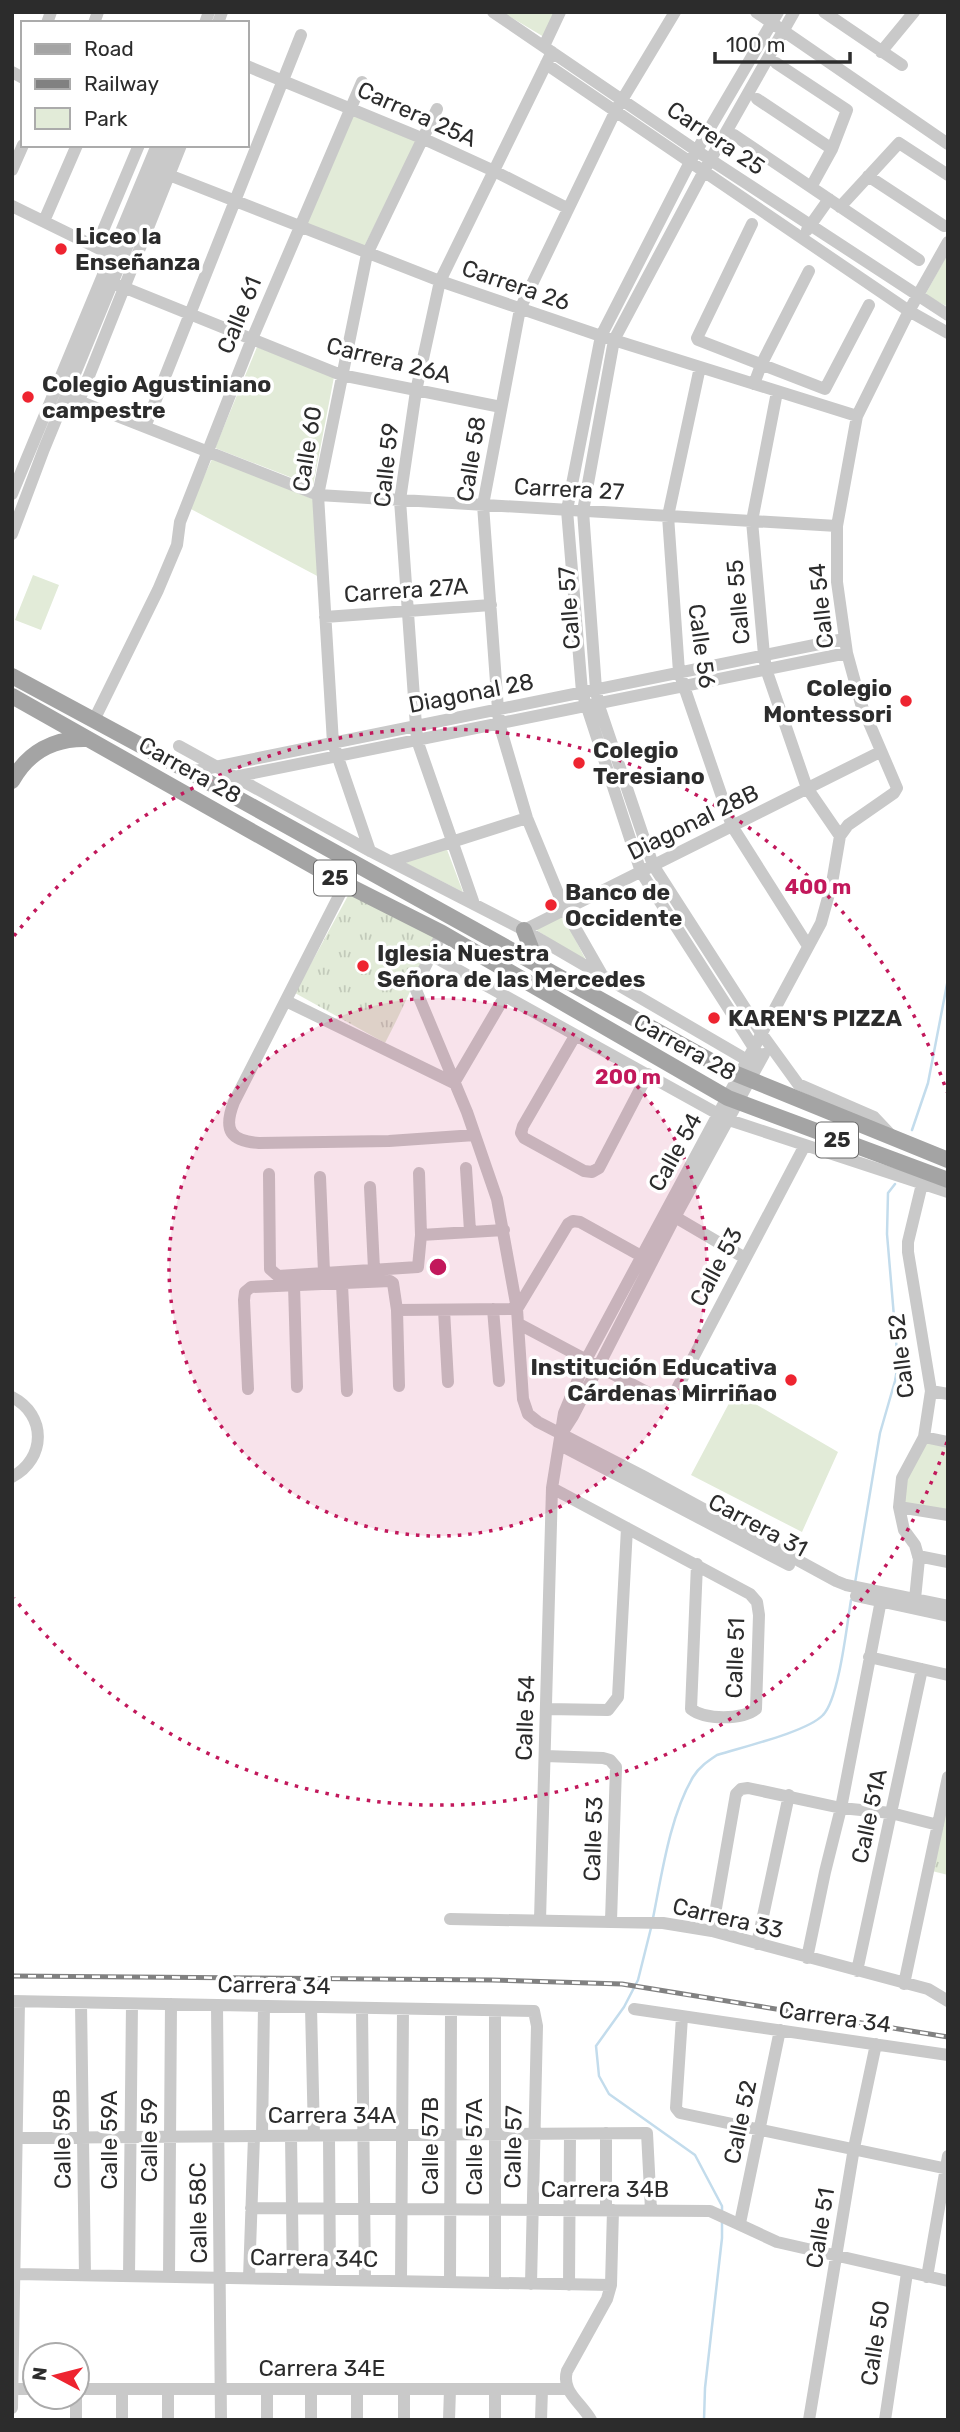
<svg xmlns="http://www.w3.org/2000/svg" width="960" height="2432" font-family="Rubik,sans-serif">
<defs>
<pattern id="grass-tufts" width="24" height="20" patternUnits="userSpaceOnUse" patternTransform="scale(1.75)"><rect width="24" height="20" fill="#e2ebd8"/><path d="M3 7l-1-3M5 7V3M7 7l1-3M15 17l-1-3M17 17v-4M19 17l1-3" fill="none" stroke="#c2caba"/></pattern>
</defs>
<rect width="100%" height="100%" fill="#fff"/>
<!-- grass -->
<path fill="url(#grass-tufts)" d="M350,892L436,935C419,971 404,1007 385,1043L295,993Z
M941,1810L948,1812V1875L928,1870Z"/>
<!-- green -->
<path fill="#e2ebd8" d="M502,12H556L544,37Z
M350,113L417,140L363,249L303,225Z
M948,253V307L925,295Z
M257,347L334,377L313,486L215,448Z
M213,457L315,500L321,578L189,508Z
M33,575L59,585L41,630L15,620Z
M446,847L463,892L405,863Z
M563,916L588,964L535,929Z
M735,1392L838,1452L802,1532L691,1475Z
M924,1437L948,1442V1515L899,1507L902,1478Z"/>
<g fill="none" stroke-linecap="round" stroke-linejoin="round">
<!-- stream -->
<path stroke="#c3dcec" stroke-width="2.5" d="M912,1130L928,1083L948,979
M855,1583L880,1433L895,1381L898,1364L887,1234L888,1193L895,1184
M653,1918C662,1873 670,1816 693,1777C699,1767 708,1761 717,1755C742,1747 807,1732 823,1715C839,1699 847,1624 851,1600
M651,1928L638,1980L624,2007L596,2046L599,2076L609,2094L695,2155L722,2206V2210
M704,2420L705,2388L722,2238V2221"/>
<!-- minor -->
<path stroke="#c9c9c9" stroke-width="12" d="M493,12L697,151L948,315
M756,12L948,144
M794,12L704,171L614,340L583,511L596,689L598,703L653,865L761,1033L798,1084L874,1117L891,1135
M824,12L902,65
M47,23L51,12
M94,23L98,12
M205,23L209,12
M218,23L222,12
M544,46L560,12
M881,52L914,12
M776,63L847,110L832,149L811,187
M546,64L909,311L948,333
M247,66L424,139L494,171L567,208
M12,72L23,78
M757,99L832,149
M734,135L919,260
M12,170L23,145
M169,175L440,281L601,336L857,416
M868,176L944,226
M12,206L112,255
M840,207L899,143L948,175
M44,221L77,145
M752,224L697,338L698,340L825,389L869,305
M807,230L829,199
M96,247L139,145
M113,283L341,375L501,407
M700,367L668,516L679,672L732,826L808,946
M754,384L761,365L809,271
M777,392L752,521L764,655L766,669L807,788L840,836
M66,396L318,495L837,526
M79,401L181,145
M145,427L301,35
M12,494L157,145
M12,534L44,449L169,145
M325,617L491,605
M94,720L158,590L177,545L180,522L252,339L362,82
M179,746L370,851L524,930L747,1060
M190,772L844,639
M234,777L847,653
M370,851L333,743L318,495L367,254L437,109
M392,861L527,818
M345,884L234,1102C223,1130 230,1141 259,1143L389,1141L475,1135
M473,901L417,740L400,500L416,391L440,281L552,52
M524,930L880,752
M442,933L417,983L416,990L467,1112L497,1199L517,1309L523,1399L528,1414L538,1422L641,1475L836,1581L846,1585L948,1606
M431,955L729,1120L948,1192
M601,973L565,910L527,818L499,723L483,505L520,309L616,110L675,12
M286,1001L454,1083L505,996
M575,1036L523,1126L521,1133L524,1138L584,1171L592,1172L599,1168L648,1074
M761,1059L641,872L582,692L567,510L601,336L690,162L778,12
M466,1168L470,1231
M419,1173L421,1235
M269,1174L270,1269L278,1276L418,1267L421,1235L504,1230
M320,1177L324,1272
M370,1187L374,1269
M670,1214L745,1258
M342,1284L347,1391
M294,1285L297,1387
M493,1309L499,1381
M397,1310L399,1386
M444,1310L448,1382
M519,1324L658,1398H672L805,1145
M248,1389L244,1300L245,1292L251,1287L390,1281L393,1283L397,1310L517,1309L568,1224L573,1221L580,1222L652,1262
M931,1391L948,1394
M12,1397C47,1415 46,1459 12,1477
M564,1430L573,1416L675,1217L764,1054
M924,1437L948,1442
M560,1445L789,1565
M552,1488L750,1594L757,1602L759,1615L756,1709C742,1720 705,1720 691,1709L697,1564
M899,1507L948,1515
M918,1556L948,1562
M856,1596L948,1616
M915,1599L919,1559L915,1545L904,1530L899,1507L902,1478L924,1437L931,1391L908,1252V1242L922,1184
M869,1657L948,1675
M546,1709L608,1710L618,1697L627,1528
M545,1756L603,1758L610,1760L616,1767L611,1921
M450,1919L663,1923L712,1931L928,1989L948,2001
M540,1920L552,1488L564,1413L587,1358L821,923L832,883L840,836L848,825L894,793L897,788L861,704L847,653L837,582V526L857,416L909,311L948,242
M712,1931L736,1794L741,1789L748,1788L841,1808L891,1813L938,1825
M757,1944L789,1795
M807,1958L825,1872L841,1808L882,1595
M857,1971L922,1669
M904,1984L948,1777
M12,2001L534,2011L537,2026L531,2284
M81,2003L85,2275
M217,2005L221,2420
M311,2007L314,2136
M362,2008L365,2280
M634,2009L948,2055
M495,2011V2283
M682,2017L676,2108L680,2113L948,2169
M262,2136L264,2006
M291,2136L293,2279
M329,2136L330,2280
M18,2138L647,2133L651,2210
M251,2208L710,2211L777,2242L948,2281
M606,2210V2133
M740,2223L780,2030
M16,2274L611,2285
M129,2276L132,2004
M169,2277L171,2004
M927,2277L948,2156
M249,2278L254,2136
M401,2281L403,2009
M450,2282L451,2010
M569,2285L570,2134
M13,2389H35
M77,2389H567
M357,2389V2420
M12,2408L19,2002
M76,2420V2397
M122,2420V2389
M168,2420V2389
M267,2420V2389
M311,2420V2389
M404,2420V2389
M449,2420L450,2389
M495,2420V2389
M541,2420L542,2389
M591,2420C581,2402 561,2392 567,2371L607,2299L611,2285L613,2210
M809,2420L854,2148L876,2044
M885,2420L907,2273"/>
<!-- major -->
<path stroke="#a4a4a4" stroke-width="16" d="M12,676L190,772L729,1071L948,1160
M12,696L345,884L442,933L728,1098L948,1180
M12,781C28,752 54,738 87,739
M524,930L538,966"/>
<!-- rail casing -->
<g stroke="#818181" stroke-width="5">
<path id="rail" d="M12,1976L492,1980L622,1984L948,2037"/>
</g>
<!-- rail -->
<use href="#rail" stroke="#fff" stroke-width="2.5" stroke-dasharray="8" stroke-linecap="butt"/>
</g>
<!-- distance rings -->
<circle cx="438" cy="1267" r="269" fill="#c2185b" fill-opacity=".12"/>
<g fill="none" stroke="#c2185b" stroke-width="3.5" stroke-dasharray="3.5 7">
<circle cx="438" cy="1267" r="269"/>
<path d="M947 1442A538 538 0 0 1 14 1598M14 936A538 538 0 0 1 947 1092"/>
</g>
<!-- markers -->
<g fill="#ee2430" stroke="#fff" stroke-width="2.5">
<circle cx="61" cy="249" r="7"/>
<circle cx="28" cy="397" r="7"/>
<circle cx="906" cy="701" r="7"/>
<circle cx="579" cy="763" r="7"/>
<circle cx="551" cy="905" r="7"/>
<circle cx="363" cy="966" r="7"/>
<circle cx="714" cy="1018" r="7"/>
<circle cx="791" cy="1380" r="7"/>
</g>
<g text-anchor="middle" stroke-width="7" stroke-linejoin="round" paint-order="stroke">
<!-- shield labels -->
<g fill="#fff" stroke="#6b6b6b" stroke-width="2">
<rect x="314" y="860.5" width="42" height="35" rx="5"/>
<rect x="816" y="1122.5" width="42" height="35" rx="5"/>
</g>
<g font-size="21" font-weight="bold" fill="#2c2c2c">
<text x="335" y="885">25</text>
<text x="837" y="1147">25</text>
</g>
<!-- street labels -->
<g font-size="23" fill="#2c2c2c" stroke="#fff">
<text transform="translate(417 114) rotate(24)" y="8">Carrera 25A</text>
<text transform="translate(716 138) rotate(34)" y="8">Carrera 25</text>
<text transform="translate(516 285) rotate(19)" y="8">Carrera 26</text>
<text transform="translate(239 315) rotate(-68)" y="8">Calle 61</text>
<text transform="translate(389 360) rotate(14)" y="8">Carrera 26A</text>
<text transform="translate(307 449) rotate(-81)" y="8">Calle 60</text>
<text transform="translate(471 459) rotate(-81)" y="8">Calle 58</text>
<text transform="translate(386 465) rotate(-84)" y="8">Calle 59</text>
<text transform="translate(569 489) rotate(3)" y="8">Carrera 27</text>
<text transform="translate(406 590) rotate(-4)" y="8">Carrera 27A</text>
<text transform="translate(738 602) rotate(-95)" y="8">Calle 55</text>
<text transform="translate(821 606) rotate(-96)" y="8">Calle 54</text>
<text transform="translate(569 608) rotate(-94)" y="8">Calle 57</text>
<text transform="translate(702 646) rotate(82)" y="8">Calle 56</text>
<text transform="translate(471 693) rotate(-11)" y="8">Diagonal 28</text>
<text transform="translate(190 770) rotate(29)" y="8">Carrera 28</text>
<text transform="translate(693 822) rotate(-26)" y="8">Diagonal 28B</text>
<text transform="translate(685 1047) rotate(29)" y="8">Carrera 28</text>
<text transform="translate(675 1152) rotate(-61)" y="8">Calle 54</text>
<text transform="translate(716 1267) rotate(-62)" y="8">Calle 53</text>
<text transform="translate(901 1356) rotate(-97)" y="8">Calle 52</text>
<text transform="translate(758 1525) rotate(28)" y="8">Carrera 31</text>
<text transform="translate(735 1658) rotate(-88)" y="8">Calle 51</text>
<text transform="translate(525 1718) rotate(-88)" y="8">Calle 54</text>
<text transform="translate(869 1816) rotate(-78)" y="8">Calle 51A</text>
<text transform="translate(593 1839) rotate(-88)" y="8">Calle 53</text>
<text transform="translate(728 1918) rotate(13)" y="8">Carrera 33</text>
<text transform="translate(274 1985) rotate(1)" y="8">Carrera 34</text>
<text transform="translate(835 2017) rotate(8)" y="8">Carrera 34</text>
<text x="332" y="2123">Carrera 34A</text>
<text transform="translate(740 2122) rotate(-78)" y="8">Calle 52</text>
<text transform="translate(62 2139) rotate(-91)" y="8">Calle 59B</text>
<text transform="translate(109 2140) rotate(-90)" y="8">Calle 59A</text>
<text transform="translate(149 2140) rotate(-90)" y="8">Calle 59</text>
<text transform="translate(430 2146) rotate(-90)" y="8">Calle 57B</text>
<text transform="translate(474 2147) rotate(-90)" y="8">Calle 57A</text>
<text transform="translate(513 2147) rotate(-89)" y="8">Calle 57</text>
<text x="605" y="2197">Carrera 34B</text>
<text transform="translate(198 2213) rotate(-91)" y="8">Calle 58C</text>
<text transform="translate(820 2228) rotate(-81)" y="8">Calle 51</text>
<text transform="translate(314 2258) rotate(1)" y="8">Carrera 34C</text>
<text transform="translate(875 2343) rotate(-81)" y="8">Calle 50</text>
<text x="322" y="2376">Carrera 34E</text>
</g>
<!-- poi labels -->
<g font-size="23" font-weight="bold" fill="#2c2c2c" stroke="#fff" text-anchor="start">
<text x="75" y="244">Liceo la<tspan x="75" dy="26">Enseñanza</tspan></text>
<text x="42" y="392">Colegio Agustiniano<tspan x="42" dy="26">campestre</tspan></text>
<text x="892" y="696" text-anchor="end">Colegio<tspan x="892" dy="26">Montessori</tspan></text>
<text x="593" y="758">Colegio<tspan x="593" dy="26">Teresiano</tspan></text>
<text x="565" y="900">Banco de<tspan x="565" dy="26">Occidente</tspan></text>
<text x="377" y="961">Iglesia Nuestra<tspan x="377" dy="26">Señora de las Mercedes</tspan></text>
<text x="728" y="1026">KAREN'S PIZZA</text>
<text x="777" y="1375" text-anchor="end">Institución Educativa<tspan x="777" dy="26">Cárdenas Mirriñao</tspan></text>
</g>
</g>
<circle cx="438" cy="1267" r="10" fill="#c2185b" stroke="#fff" stroke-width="3.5"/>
<g font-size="21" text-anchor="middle" font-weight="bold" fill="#c2185b" stroke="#fff" stroke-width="7" stroke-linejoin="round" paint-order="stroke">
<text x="818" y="894">400 m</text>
<text x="628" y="1084">200 m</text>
</g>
<!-- border -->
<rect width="960" height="2432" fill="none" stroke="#2c2c2c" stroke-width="28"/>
<!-- legend -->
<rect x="21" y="21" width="228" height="126" fill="#ffffff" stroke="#ababab" stroke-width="2"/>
<rect x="35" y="44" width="35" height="10" fill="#a4a4a4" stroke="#ababab" stroke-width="2"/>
<text x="84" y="56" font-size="21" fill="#2c2c2c">Road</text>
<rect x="35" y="79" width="35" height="10" fill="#818181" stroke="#ababab" stroke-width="2"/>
<text x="84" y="91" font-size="21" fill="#2c2c2c">Railway</text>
<rect x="35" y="108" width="35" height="21" fill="#e2ebd8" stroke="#ababab" stroke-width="2"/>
<text x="84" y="126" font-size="21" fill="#2c2c2c">Park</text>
<!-- north arrow -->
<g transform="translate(56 2376) rotate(277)"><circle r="33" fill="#ffffff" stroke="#ababab" stroke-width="2"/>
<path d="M0-5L12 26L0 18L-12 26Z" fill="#ee2430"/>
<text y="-10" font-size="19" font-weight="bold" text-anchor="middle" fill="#2c2c2c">N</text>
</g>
<!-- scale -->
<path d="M715 52v10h135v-10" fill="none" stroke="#2c2c2c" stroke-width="3.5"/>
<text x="726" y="52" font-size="21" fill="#2c2c2c" stroke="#ffffff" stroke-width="5" paint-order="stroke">100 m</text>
</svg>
